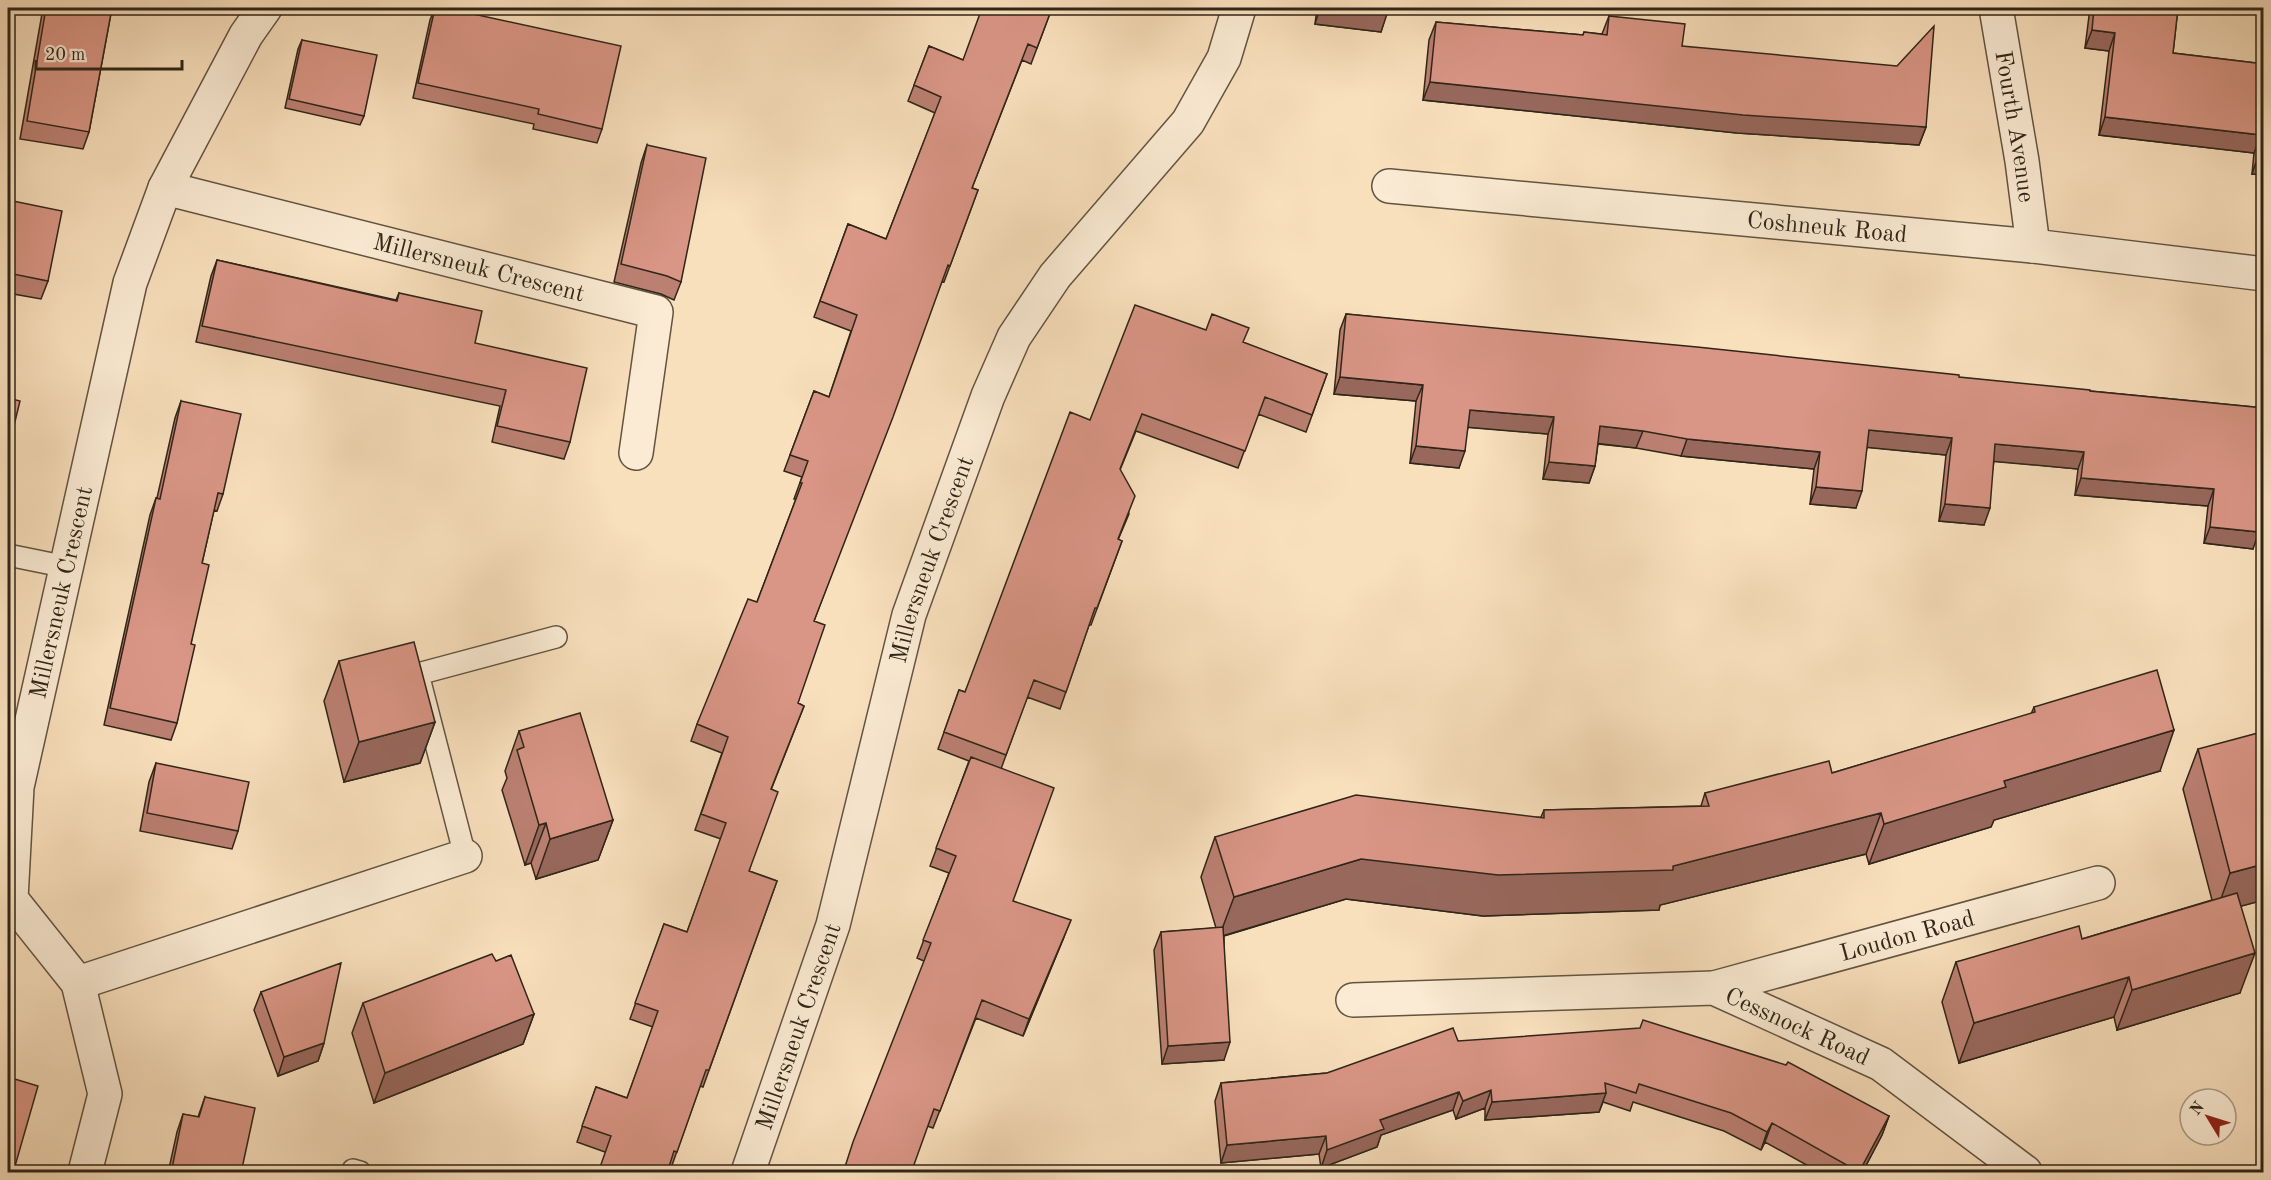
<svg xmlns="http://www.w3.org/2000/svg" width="2271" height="1180" font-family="'Old Standard TT',serif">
<rect width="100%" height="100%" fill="#f9e0bd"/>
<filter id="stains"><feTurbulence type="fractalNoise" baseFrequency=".00333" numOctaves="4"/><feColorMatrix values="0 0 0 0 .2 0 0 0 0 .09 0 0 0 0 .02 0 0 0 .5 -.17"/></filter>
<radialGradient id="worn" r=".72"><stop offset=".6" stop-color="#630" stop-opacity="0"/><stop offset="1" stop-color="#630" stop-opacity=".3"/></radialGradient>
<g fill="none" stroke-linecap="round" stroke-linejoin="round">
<!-- lane casing -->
<g stroke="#625441" stroke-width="24">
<path id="lane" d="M8,555L67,567
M465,856L418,674L556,637
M353,1170L360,1172"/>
</g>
<!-- street casing -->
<g stroke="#625441" stroke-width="36">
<g id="street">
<path id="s1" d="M1996,8L2022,161L2033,246"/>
<path id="s2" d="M1389,186L2033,246L2264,274"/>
<path id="s3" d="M165,188L656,312L636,453"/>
<path d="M78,983L465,856"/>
<path id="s4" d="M1714,988L2098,883"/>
<path id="s5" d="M1353,1000L1714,988L1881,1064L2025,1172"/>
<path id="s6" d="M85,1172L105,1094L78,983L11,899L17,787L130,283L165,188L246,35L265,8"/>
<path id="s7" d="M748,1172L833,925L909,615L988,396L1014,337L1055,276L1188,122L1224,58L1239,8"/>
</g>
</g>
<!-- lane -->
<use href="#lane" stroke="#fbebd4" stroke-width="21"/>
<!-- street -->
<use href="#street" stroke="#fbebd4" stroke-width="33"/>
</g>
<!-- wall -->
<path fill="#bb8072" stroke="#2f2518" stroke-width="1.5" d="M43,8H112L89,132L83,149L20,139Z
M435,8L602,129L597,143L533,129L534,124L413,98L430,20Z
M1052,8L1031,64L1022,60L972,188L978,190L944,282L942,281L814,621L798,703L804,706L771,790L749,871L777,881L703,1087L700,1086L671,1168L605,1152L577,1142L596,1087L627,1098L653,1027L630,1019L664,924L687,932L721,839L695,830L722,753L691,741L697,724L757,602L796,499H794L802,477L784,471L814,391L829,397L851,331L814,317L848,224L886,239L935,113L908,101L929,46L963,60Z
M1317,8H1388L1381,32L1315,24Z
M2090,8H2178L2173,53L2264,64V175L2252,174L2254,153L2099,135L2109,51L2085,48Z
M1609,16L1682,46L1926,127L1919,145L1737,133L1423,100L1429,40L1436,22L1583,35L1584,32L1602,34Z
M302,40L364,116L360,125L285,108L298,49Z
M647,145L681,282L674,300L661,294L614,282L641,163Z
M8,200L48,281L41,299L8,293Z
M217,260L396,300L399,293L570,442L564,459L492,442L500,406L196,342L211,276Z
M1346,314L2090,391L2264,408L2253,549L2204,543L2208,506L2075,495L2078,469L1994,461L1984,525L1939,521L1946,455L1867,447L1856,508L1810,504L1814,469L1681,456L1636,448L1598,444L1595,466L1589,483L1543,479L1548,434L1468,427L1459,468L1410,463L1416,401L1334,394L1340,330Z
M1206,330L1244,343L1327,374L1306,432L1258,414L1238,468L1136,431L1120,470L1129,514L1118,540L1122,541L1091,625H1089L1060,709L1027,697L1001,769L1013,901L1064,937L1023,1036L976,1018L933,1128L927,1126L924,961L917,958L949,873L930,866L969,761L938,749L959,690L965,692L1090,420Z
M181,401L223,494L217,511L214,510L202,563L191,644L177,723L171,740L104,725L150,515L156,498H157L175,418Z
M339,661L435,722L420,763L344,782L324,701Z
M2034,707L2160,771L1994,820L1991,827L1869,864L1866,854L1660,905L1659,910L1483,916L1346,899L1224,936V1060L1162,1064L1154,950L1161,932L1216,928L1201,877L1215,837L1541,817L1544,810L1701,806L1705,793L1832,773L2031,714Z
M519,731L613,820L598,860L536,879L531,863L525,865L502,790L507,778L505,771Z
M2198,749L2264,752V900L2241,906L2240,993L2117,1030L2114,1017L1959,1063L1942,1002L1956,962L2082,939L2212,900L2183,789Z
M156,763L238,831L232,849L140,831L149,782Z
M496,961L534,1014L523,1044L374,1103L352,1033L363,1003Z
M261,992L324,1043L318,1061L278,1076L254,1010Z
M1458,1041L1889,1116L1882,1135L1862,1173H1821L1765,1142L1761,1150L1724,1131L1633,1102L1630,1111L1603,1102L1599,1112L1485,1120V1108L1456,1119L1453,1110L1381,1135L1377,1147L1321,1168L1319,1154L1221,1163L1215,1101L1221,1083L1327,1073Z
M205,1097L241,1173H168L177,1132L183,1114L198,1117Z"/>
<!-- shaded-wall -->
<path fill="#98685d" stroke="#2f2518" stroke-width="1.5" d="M1320,8H1336L1387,14L1381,32L1315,24Z
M2092,30L2115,33L2109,51L2085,48Z
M1430,82L1926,127L1919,145L1737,133L1423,100Z
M2105,117L2261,135L2254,153L2099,135Z
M2258,156L2264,157V175L2252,174Z
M1340,377L1423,385L1416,401L1334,394Z
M1470,410L1554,417L1548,434L1464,427Z
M1600,426L1643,431L1636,448L1594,443Z
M1869,430L1952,438L1946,455L1863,447Z
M1687,439L1820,452L1814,469L1681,456Z
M1995,444L2084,452L2078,469L1989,461Z
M1416,446L1465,451L1459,468L1410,463Z
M1549,462L1595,466L1589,483L1543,479Z
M2081,478L2214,489L2208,506L2075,495Z
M1816,487L1862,491L1856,508L1810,504Z
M1945,504L1990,508L1984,525L1939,521Z
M2210,527L2259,532L2253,549L2204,543Z
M435,722L420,763L344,782L359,742Z
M2174,730L2160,771L1994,820L1991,827L1869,864L1884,824L2004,781Z
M1881,813L1866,854L1660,905L1659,910L1483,916L1346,899L1219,937L1234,897L1361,859L1673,866Z
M613,820L598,860L536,879L550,839Z
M546,823L531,863L525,865L539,825Z
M2264,864V900L2216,913L2230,873Z
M1071,920L1064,937L1023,1036L1029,1019Z
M2255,953L2240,993L2117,1030L2132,990Z
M2129,977L2114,1017L1959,1063L1974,1023Z
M534,1014L523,1044L374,1103L385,1073Z
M1230,1042L1224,1060L1162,1064L1168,1046Z
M324,1043L318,1061L278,1076L284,1057Z
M1491,1090L1485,1108L1456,1119L1463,1101Z
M1459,1092L1453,1110L1381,1135L1377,1147L1321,1168L1327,1150L1380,1120Z
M1606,1093L1599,1112L1485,1120L1492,1102Z
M1889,1116L1882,1135L1862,1173H1858Z
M1772,1123L1765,1142L1761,1150L1767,1132Z
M1326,1136L1319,1154L1221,1163L1227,1145Z"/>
<!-- building -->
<path fill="#d99585" stroke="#2f2518" stroke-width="1.5" d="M46,8H112L89,132L27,121Z
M435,8H446L621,46L602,129L538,114L539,109L418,83Z
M982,8H1052L1037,48L1028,44L972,188L978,190L950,266L948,265L893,417L814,621L825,625L798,703L804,706L771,789L778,792L749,871L777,881L709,1070H706L677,1152L674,1151L667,1173H598L611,1136L582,1126L596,1087L627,1098L658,1011L635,1003L664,924L687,932L726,823L701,814L728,737L697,724L748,599L757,602L802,483H800L808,461L790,455L814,391L829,397L857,315L820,301L848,224L886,239L941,97L914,85L929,46L963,60Z
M1336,8H1388L1387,14Z
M2094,8H2178L2173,53L2264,64V157L2258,156L2261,135L2105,117L2115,33L2092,30Z
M1609,16L1685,24L1682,46L1897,66L1934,26L1926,127L1743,115L1430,82L1436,22L1583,35L1584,32L1607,35Z
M302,40L377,55L364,116L289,99Z
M647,145L706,158L681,282L667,276L621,264Z
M8,200L62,211L48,281L8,273Z
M217,260L397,301L399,293L482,311L475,343L587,368L570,442L497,426L506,390L202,326Z
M1135,305L1206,330L1212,314L1249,328L1243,342L1327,374L1312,415L1265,397L1245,451L1142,414L1120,469L1135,496L1118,539L1122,541L1097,608H1095L1066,692L1034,680L1006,755L944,732L959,690L965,692L1070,412L1090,420Z
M1346,314L1697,347L1959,375V377L2090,390V391L2264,408V490L2259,532L2210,527L2214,489L2081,478L2084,452L1995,444L1990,508L1945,504L1952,438L1869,430L1862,491L1816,487L1820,452L1687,439L1643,431L1600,426L1595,466L1549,462L1554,417L1470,410L1465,451L1416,446L1423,385L1340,377Z
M8,398L20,401L8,450Z
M181,401L241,414L223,494L218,493L202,563L209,565L191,644L195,645L177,723L110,708L156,498L160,499Z
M414,642L435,722L359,742L339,661Z
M2157,670L2174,730L2004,781L2006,787L1884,824L1881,813L1673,866V870L1498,875L1361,859L1234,897L1215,837L1356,795L1544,818V810L1709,806L1705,793L1829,761L1832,773L2035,712L2034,707Z
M580,713L613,820L550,839L546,823L539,825L517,750L524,747L519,731Z
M2258,733L2264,752V864L2230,873L2198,749Z
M971,757L1054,788L1013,901L1071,920L1029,1019L982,1000L940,1111L934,1109L911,1173H843L853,1142L931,943L923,940L956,856L936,848Z
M156,763L249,782L238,831L147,813Z
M2237,893L2255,953L2132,990L2129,977L1974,1023L1956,962L2079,926L2082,939Z
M1223,927L1230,1042L1168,1046L1161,932Z
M492,954L496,961L511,955L534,1014L385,1073L363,1003Z
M341,963L324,1043L284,1057L261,992Z
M1643,1020L1786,1065L1788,1062L1889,1116L1859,1172L1772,1123L1767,1132L1731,1113L1639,1084L1636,1093L1605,1083L1606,1093L1492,1102L1491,1090L1463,1101L1459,1092L1380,1120L1384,1129L1327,1150L1326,1136L1227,1145L1221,1083L1327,1073L1453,1028L1458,1041L1640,1028Z
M8,1077L38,1086L13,1173H8Z
M205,1097L255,1108L241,1173H171L183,1114L199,1117Z"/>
<g text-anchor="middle" stroke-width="6" stroke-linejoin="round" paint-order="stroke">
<!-- street labels -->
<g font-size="24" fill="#2f2518" stroke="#fbebd4">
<text dy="8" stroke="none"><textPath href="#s1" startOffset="120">Fourth Avenue</textPath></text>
<text dy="8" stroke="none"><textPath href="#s2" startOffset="440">Coshneuk Road</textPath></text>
<text dy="8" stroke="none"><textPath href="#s3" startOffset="324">Millersneuk Crescent</textPath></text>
<text dy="8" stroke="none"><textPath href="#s7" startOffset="640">Millersneuk Crescent</textPath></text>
<text dy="8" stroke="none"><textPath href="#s6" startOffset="614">Millersneuk Crescent</textPath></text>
<text dy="8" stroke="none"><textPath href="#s4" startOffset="200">Loudon Road</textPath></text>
<text dy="8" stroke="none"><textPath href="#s7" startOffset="154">Millersneuk Crescent</textPath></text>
<text dy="8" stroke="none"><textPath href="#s5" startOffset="453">Cessnock Road</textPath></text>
</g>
</g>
<!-- margin -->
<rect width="2271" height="1180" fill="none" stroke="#f9e0bd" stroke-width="30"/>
<rect x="9" y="9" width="2253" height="1162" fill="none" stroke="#2f2518" stroke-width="3"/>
<rect x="15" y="15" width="2241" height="1150" fill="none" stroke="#2f2518" stroke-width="1.5"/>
<!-- north arrow -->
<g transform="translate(2208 1117) rotate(308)"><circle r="28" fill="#fbebd4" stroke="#a99c89" stroke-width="1.5"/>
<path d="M0-4.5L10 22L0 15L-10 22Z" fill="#8f2418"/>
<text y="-9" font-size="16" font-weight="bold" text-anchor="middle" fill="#2f2518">N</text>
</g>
<!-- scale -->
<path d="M36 60v9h146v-9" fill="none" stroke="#2f2518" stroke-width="3"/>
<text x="45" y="60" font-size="18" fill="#2f2518" stroke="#fbebd4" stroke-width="4.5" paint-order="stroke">20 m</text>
<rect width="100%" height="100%" filter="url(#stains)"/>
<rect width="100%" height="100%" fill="url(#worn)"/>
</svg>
